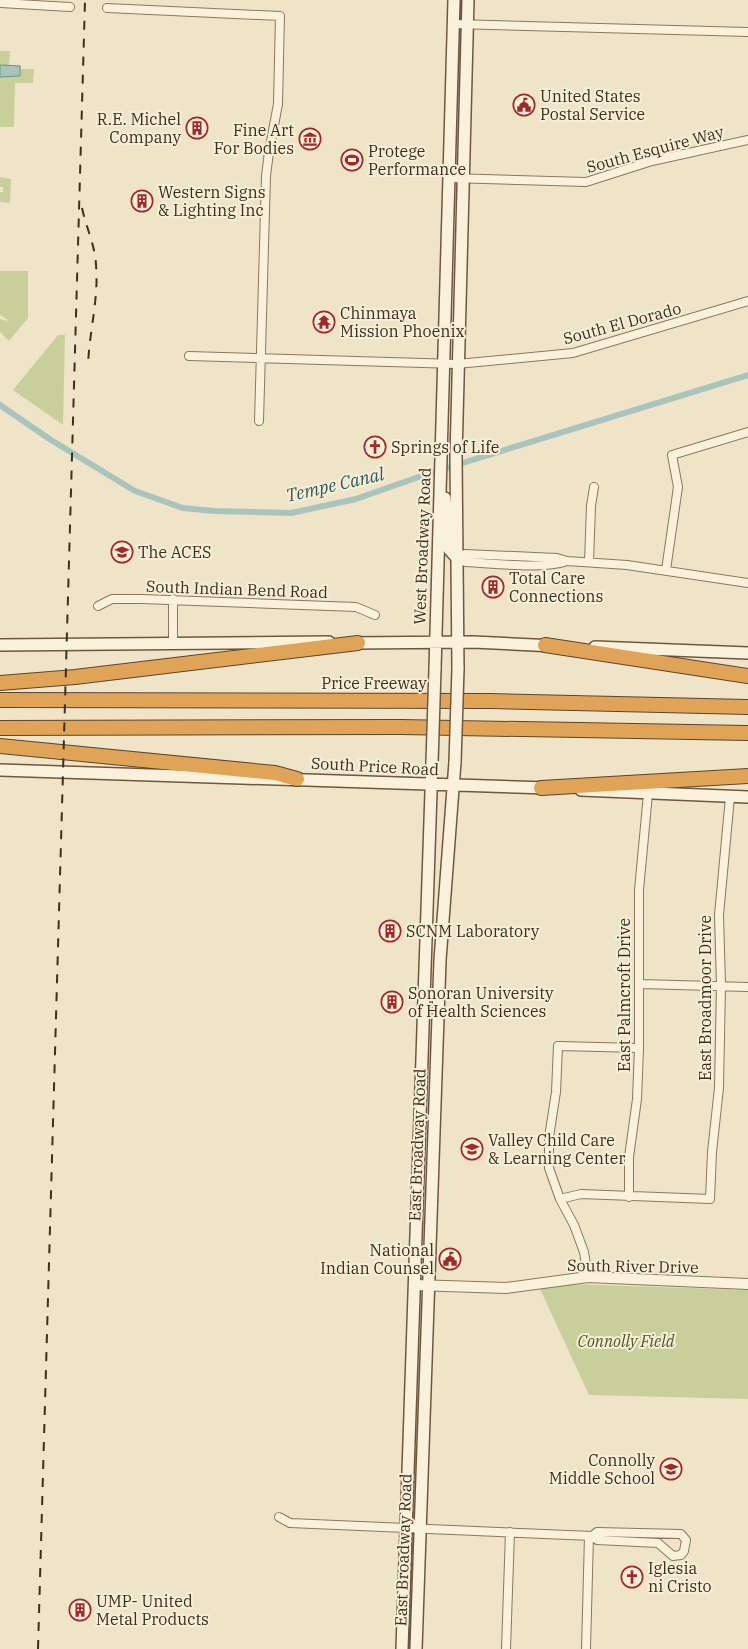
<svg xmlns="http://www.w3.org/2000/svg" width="748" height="1649" font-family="'IBM Plex Serif',serif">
<rect width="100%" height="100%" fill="#f0e4c8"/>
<!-- green -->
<path fill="#c9cf9b" d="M0,51H10L9,65H21V69H34L33,83H15L14,127H0Z
M0,177L11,179L10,203L0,202V192H3V187H0Z
M0,271H28V318L9,341L0,332V319L9,321L1,315L0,316Z
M58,335H65L63,425L13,390Z
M570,1284L748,1290V1399L589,1395L540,1289Z"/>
<!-- water -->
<path fill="#a9c4bc" stroke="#6f938a" d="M0,65L20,66V76L0,77Z"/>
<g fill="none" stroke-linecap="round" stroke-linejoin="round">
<!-- canal -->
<path stroke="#a9c4bc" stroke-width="6" d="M0,405L51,440L135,491L183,508L214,511L291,513L356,499L430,473L748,375"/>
<!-- minor casing -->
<g stroke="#8d765c" stroke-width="10">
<path id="minor" d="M0,3L70,7
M107,8L280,16L278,104L269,152L266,176L259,421
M454,24L748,32
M449,178L586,182L652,161L748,140
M189,356L457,364L573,353L748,301
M457,558L465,554L557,558L567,561L627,565L748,583
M457,558L465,562C493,563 542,570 567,561
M589,562L591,506L594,487
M666,570L678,487L672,455L748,432
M98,606L112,599H142L356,607L375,615
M173,643V599
M640,984L748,987
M629,1197V1157L637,1099L639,1048V890L648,794
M560,1199L581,1194L710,1199L712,1152L719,1088L721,985L719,915L730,797
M588,1277L584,1252L574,1225L560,1199L549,1168V1137L556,1092L558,1046L639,1048
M279,1517L290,1523L592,1536L597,1540L658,1543L673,1556L681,1555L684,1551L686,1540L681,1534L597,1532L592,1536
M506,1649L510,1532
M586,1649L589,1536"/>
</g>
<!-- tertiary casing -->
<g stroke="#8d765c" stroke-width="12">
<path id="tertiary" d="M415,1285L506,1288L588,1277L748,1284"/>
</g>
<!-- secondary casing -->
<g stroke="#6f573f" stroke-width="14">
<path id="secondary" d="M445,498L449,549L457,558
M350,643L473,642L554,646
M0,645L329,642
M595,647L748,653
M435,669L454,0
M458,669L456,456L468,0
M0,770L548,788
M581,790L748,797
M402,1649L432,762
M416,1649L440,960L455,762"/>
</g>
<!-- motorway casing -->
<g stroke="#5b4430" stroke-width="16">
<path id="motorway" d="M545,645L748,676
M0,683L75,677L358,643
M0,700L491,701L748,707
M0,728L401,727L748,733
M0,746L275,773L297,779
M541,788L748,776"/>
</g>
<!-- minor -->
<use href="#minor" stroke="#faf1dc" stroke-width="8"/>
<!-- tertiary -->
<use href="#tertiary" stroke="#faf1dc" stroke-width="10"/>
<!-- secondary -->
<use href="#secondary" stroke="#faf1dc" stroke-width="11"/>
<!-- motorway -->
<use href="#motorway" stroke="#e0a458" stroke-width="14"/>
<!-- rail -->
<path stroke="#3d2e20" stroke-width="2" stroke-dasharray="9 9" stroke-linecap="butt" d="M82,208C86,227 95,245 96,265C99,299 89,332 88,366
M38,1649L85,0"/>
<!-- secondary-bridge casing -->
<g stroke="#6f573f" stroke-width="14" stroke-linecap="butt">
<path id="secondary-bridge" d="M432,762L435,669
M455,762L458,669"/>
</g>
<!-- secondary-bridge -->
<use href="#secondary-bridge" stroke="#faf1dc" stroke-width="11"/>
</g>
<!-- icons -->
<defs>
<g id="civic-ring" transform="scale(1.125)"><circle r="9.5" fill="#f7eed8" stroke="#9e2a2b" stroke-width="1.5"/><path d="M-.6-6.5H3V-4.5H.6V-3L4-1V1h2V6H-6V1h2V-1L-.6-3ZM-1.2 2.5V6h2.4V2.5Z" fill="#9e2a2b"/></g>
<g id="building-ring" transform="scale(1.125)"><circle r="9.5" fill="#f7eed8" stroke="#9e2a2b" stroke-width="1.5"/><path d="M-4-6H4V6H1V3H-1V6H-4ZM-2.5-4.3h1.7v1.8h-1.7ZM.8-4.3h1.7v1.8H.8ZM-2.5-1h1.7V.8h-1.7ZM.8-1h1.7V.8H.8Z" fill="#9e2a2b"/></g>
<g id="museum-ring" transform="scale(1.125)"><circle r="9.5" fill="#f7eed8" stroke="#9e2a2b" stroke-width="1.5"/><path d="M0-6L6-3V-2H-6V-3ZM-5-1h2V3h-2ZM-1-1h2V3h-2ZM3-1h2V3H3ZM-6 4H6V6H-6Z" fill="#9e2a2b"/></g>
<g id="stadium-ring" transform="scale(1.125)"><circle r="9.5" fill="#f7eed8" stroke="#9e2a2b" stroke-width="1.5"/><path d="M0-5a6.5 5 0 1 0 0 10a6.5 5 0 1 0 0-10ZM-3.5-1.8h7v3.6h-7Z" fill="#9e2a2b"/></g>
<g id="temple-ring" transform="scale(1.125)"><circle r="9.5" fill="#f7eed8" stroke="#9e2a2b" stroke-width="1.5"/><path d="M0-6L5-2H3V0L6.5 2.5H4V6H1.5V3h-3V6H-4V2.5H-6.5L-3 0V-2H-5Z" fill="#9e2a2b"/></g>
<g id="church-ring" transform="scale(1.125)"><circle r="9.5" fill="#f7eed8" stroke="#9e2a2b" stroke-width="1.5"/><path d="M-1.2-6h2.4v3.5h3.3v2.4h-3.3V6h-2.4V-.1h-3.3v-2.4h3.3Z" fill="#9e2a2b"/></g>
<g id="school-ring" transform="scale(1.125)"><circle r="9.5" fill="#f7eed8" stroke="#9e2a2b" stroke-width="1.5"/><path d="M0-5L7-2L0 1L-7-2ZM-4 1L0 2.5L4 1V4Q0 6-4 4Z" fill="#9e2a2b"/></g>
</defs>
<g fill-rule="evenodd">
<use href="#civic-ring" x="524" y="105"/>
<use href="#building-ring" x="197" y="128"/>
<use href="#museum-ring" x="310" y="139"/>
<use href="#stadium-ring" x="352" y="160"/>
<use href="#building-ring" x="142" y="201"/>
<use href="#temple-ring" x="324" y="322"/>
<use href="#church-ring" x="375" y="447"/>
<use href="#school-ring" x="122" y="552"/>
<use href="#building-ring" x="493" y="587"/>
<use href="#building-ring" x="390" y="931"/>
<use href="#building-ring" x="392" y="1002"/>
<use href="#school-ring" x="472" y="1149"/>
<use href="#civic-ring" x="450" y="1259"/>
<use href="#school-ring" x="671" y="1469"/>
<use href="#church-ring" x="632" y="1577"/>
<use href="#building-ring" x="80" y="1610"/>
</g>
<g text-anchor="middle" stroke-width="4" stroke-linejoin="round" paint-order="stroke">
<!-- poi labels -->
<g font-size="16" fill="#3d2e20" stroke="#f7eed8" text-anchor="start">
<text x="540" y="102">United States<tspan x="540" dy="18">Postal Service</tspan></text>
<text x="181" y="125" text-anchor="end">R.E. Michel<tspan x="181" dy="18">Company</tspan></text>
<text x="294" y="136" text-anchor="end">Fine Art<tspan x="294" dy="18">For Bodies</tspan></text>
<text x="368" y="157">Protege<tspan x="368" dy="18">Performance</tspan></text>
<text x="158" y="198">Western Signs<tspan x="158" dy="18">&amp; Lighting Inc</tspan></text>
<text x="340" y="319">Chinmaya<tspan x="340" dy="18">Mission Phoenix</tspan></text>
<text x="391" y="453">Springs of Life</text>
<text x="138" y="558">The ACES</text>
<text x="509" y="584">Total Care<tspan x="509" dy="18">Connections</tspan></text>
<text x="406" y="937">SCNM Laboratory</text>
<text x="408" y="999">Sonoran University<tspan x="408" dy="18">of Health Sciences</tspan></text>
<text x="488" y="1146">Valley Child Care<tspan x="488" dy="18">&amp; Learning Center</tspan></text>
<text x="434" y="1256" text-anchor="end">National<tspan x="434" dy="18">Indian Counsel</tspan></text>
<text x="655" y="1466" text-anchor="end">Connolly<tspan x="655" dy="18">Middle School</tspan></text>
<text x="648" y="1574">Iglesia<tspan x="648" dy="18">ni Cristo</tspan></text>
<text x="96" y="1607">UMP- United<tspan x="96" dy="18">Metal Products</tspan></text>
</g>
<!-- street labels -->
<g font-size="16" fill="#3d2e20" stroke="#f7eed8">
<text transform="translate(655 149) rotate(-15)" y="6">South Esquire Way</text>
<text transform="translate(622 323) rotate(-15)" y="6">South El Dorado</text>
<text transform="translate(422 546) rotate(-88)" y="6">West Broadway Road</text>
<text transform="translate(237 589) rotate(2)" y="6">South Indian Bend Road</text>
<text x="374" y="689">Price Freeway</text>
<text transform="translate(375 766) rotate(3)" y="6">South Price Road</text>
<text transform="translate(624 995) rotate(-90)" y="6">East Palmcroft Drive</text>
<text transform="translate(705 998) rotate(-90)" y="6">East Broadmoor Drive</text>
<text transform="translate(417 1145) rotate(-88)" y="6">East Broadway Road</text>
<text transform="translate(633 1266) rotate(1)" y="6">South River Drive</text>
<text transform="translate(403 1550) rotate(-88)" y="6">East Broadway Road</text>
</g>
<!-- park labels -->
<g font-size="16" font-style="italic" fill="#4d5a26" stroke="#f7eed8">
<text x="626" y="1347">Connolly Field</text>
</g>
<!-- water labels -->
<g font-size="18" font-style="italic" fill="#2f5d5a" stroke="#f7eed8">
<text transform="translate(335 485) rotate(-13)" y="6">Tempe Canal</text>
</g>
</g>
</svg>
